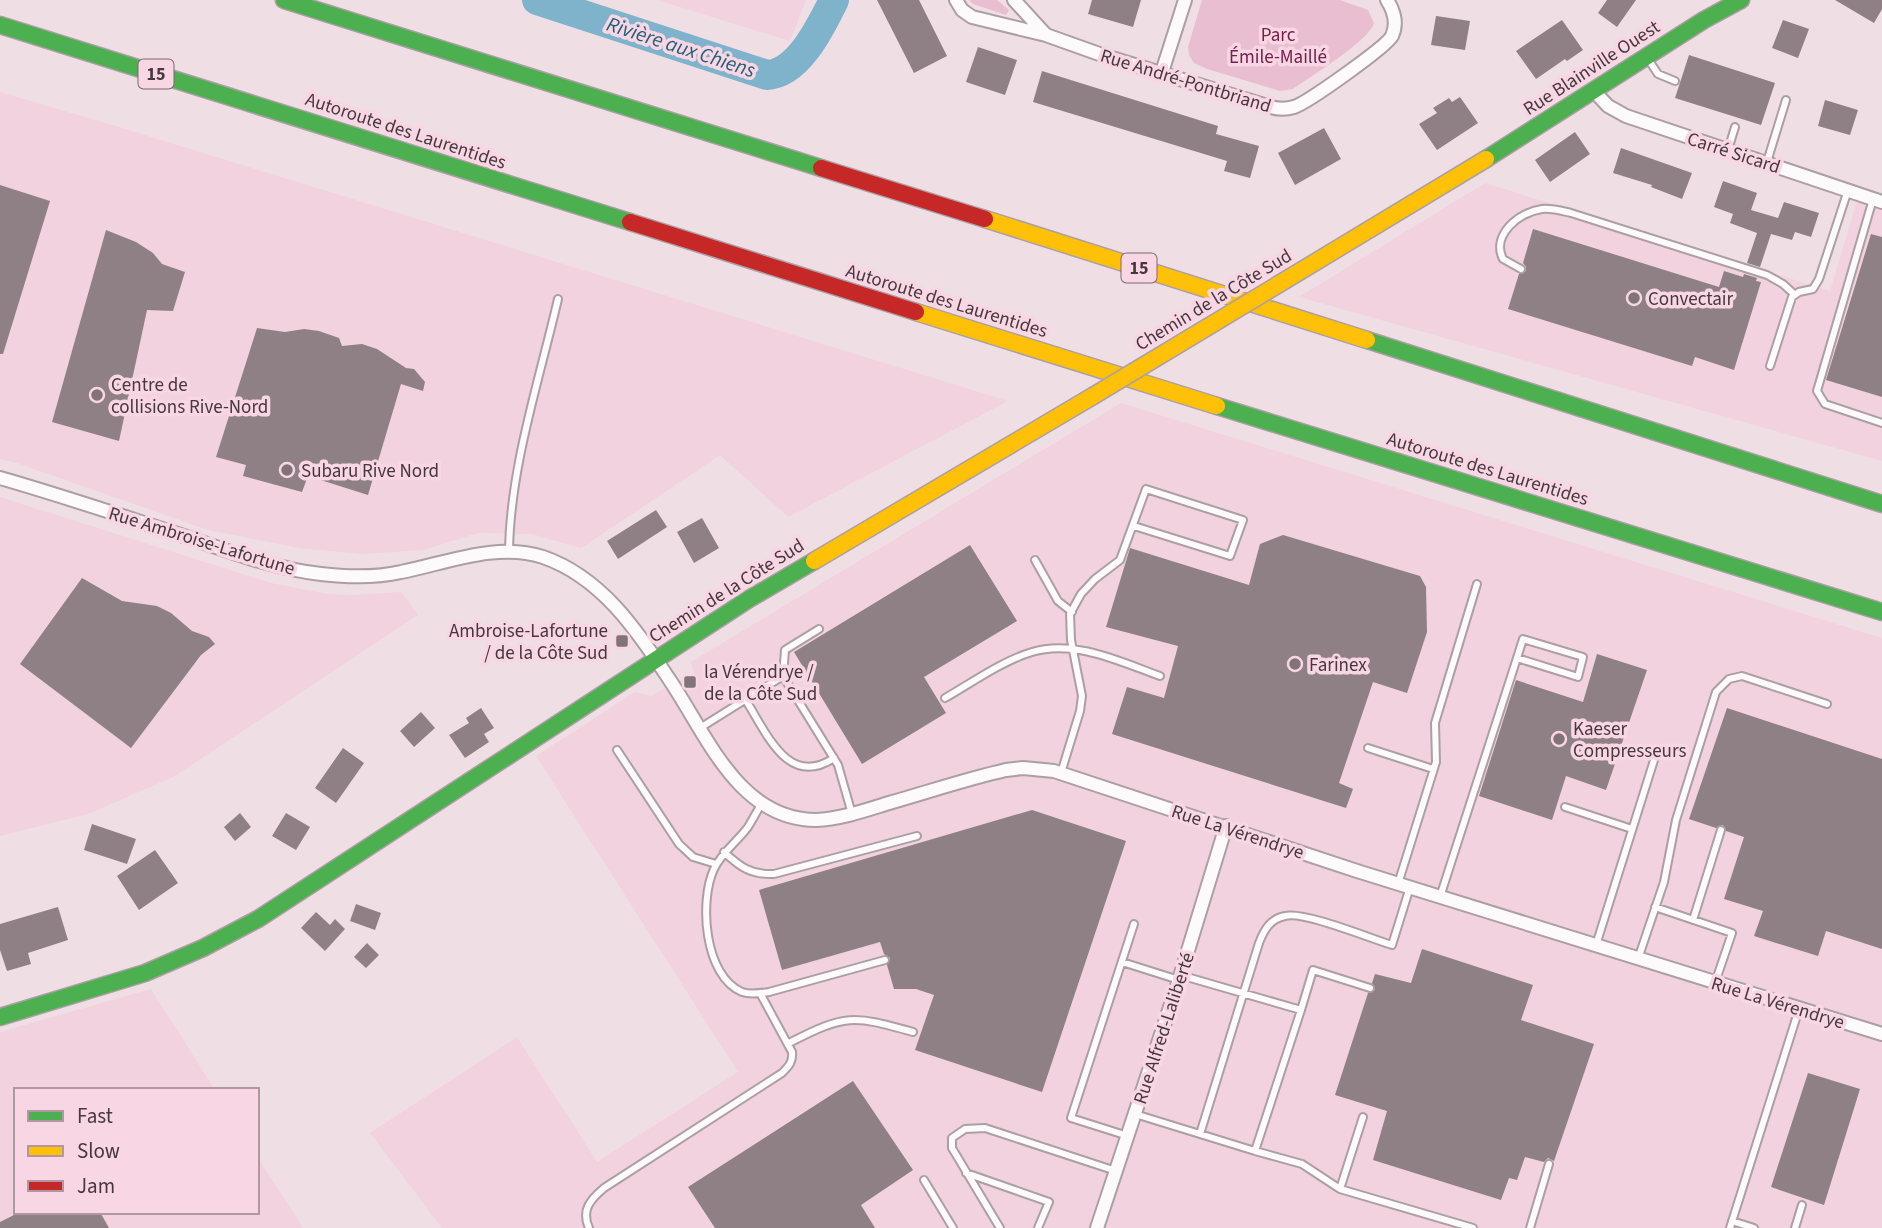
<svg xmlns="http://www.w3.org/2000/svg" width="1882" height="1228" font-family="'Source Sans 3',sans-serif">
<rect width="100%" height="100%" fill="#f0dee5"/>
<!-- built -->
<path fill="#f1d2de" d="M657,0H806L790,41Z
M0,92L112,125L1008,401L788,517L720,455L581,548L532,534L478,533L423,550L362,554L299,548L208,530L17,463L0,459Z
M1485,183L1830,291L1857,201L1882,209V461L1299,297Z
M1121,403L1882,638V1228H442L370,1133L517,1037L597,1162L738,1072L536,756L635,692L651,696L694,673L691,662Z
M0,497L271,583L327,594L353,595L401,592L418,615L173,777L88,814L0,836Z
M151,989L215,1090H16V1212H257V1156L303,1228H0V1032Z"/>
<!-- green -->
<path fill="#e9bed0" d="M969,0H997L1009,10L1006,15L973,4Z
M1202,0H1340L1368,10L1374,23C1370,40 1310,77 1293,89L1280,91L1207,69L1194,63L1189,55L1188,47Z"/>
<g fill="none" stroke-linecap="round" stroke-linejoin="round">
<!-- river -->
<path stroke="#7eb3cb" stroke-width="30" d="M537,0L767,75C799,73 821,26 834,0"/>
</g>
<!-- building -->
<path fill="#8e8085" d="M877,0H919L947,56L914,73Z
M1092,0H1141L1133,27L1088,14Z
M1607,0H1636L1617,27L1598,13Z
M1835,0H1882V9L1874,23Z
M1436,16L1470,21L1465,50L1431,45Z
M1562,20L1583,50L1567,61L1565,59L1536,79L1516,51Z
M1783,20L1809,29L1798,58L1772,48Z
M978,47L1017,60L1005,95L966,82Z
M1689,55L1775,83L1761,125L1675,98Z
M1042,71L1218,126L1216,134L1259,146L1250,178L1224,171L1227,161L1033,102Z
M1460,97L1478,123L1437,150L1419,124L1437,113L1433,108L1449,98L1452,102Z
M1825,100L1858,110L1850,135L1818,126Z
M1324,128L1341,159L1295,185L1278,153Z
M1575,132L1590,154L1550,182L1535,160Z
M1621,148L1692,173L1682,199L1651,187L1652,185L1613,173Z
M1723,181L1757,193L1751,210L1778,218L1784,202L1819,213L1811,237L1795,232L1792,240L1771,234L1760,267L1747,263L1757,233L1730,223L1733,214L1714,207Z
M0,185L50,201L3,354H0Z
M1533,229L1719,287L1724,271L1743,277L1744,274L1757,278L1756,281L1761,282L1734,370L1695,357L1692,366L1508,309L1519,274L1526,271V267L1523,263Z
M106,230L136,242L153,253L162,264L185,272L173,311L147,310L119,441L52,422Z
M1871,234L1882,237V397L1826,380Z
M257,328L285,332L304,329L319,331L339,338L342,346L362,344L377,349L406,368L414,369L425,382L423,391L401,384L368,495L308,476L302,492L243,476L246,465L216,457Z
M656,510L667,527L618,559L607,541Z
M702,518L719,548L694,563L677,532Z
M1283,535L1420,576L1426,587L1427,632L1407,693L1373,682L1339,783L1353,789L1346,808L1112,734L1127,687L1164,698L1178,646L1106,627L1130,548L1249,585L1260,544Z
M970,545L1017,621L924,677L946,713L862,764L794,652Z
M82,578L122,601L157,606L171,613L192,631L209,637L215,644L201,655L131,748L20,664Z
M1597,654L1647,670L1606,790L1566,776L1552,820L1479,796L1516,680L1583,702Z
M481,708L494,728L484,734L489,742L465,758L449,735L469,723L466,718Z
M1727,708L1882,759V949L1826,931L1818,956L1754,936L1763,911L1724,899L1744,837L1726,831L1723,825L1716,828L1689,819Z
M421,712L435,728L414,747L400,731Z
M343,748L364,763L336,803L315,788Z
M1032,810L1126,841L1042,1092L915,1050L934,995L916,989H894L887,965L890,958L884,954L880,942L782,970L759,890Z
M240,813L251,827L235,841L224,827Z
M286,813L310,827L296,850L272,836Z
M92,824L136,839L127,864L84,850Z
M155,850L178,883L139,910L117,876Z
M356,904L381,913L375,930L350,921Z
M58,907L68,940L28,953L31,964L7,971L0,950V924Z
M316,912L330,925L335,919L345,929L325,951L301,928Z
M367,943L379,955L366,968L354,957Z
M1422,949L1533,985L1521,1020L1594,1044L1554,1161L1548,1158L1544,1162L1525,1157L1517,1180L1509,1178L1501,1200L1373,1160L1387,1111L1335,1095L1368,993L1375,990L1372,983L1375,974L1411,983Z
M1808,1073L1860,1089L1824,1205L1771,1187Z
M853,1081L913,1170L861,1205L875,1228H715L688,1187Z
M20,1212H100L109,1228H0V1222Z"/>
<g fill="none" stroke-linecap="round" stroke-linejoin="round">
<!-- lane casing -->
<g stroke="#ac9fa4" stroke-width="10">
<path id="lane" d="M1648,59L1658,74L1675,81
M1728,150L1735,127
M1767,162L1786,100
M1873,199L1817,391L1825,404L1882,423
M1521,269L1503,259C1491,235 1519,212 1542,209C1552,208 1562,211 1571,213L1767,275L1783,284L1794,294
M1770,366L1792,297L1799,292L1813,289L1819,279L1848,190
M509,552C510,468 539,381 558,299
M1035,560L1058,601L1072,612
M783,676L785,650L819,629
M945,698C973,682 1002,661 1032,652C1074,639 1121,662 1160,676
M745,699C766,731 787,789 834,758
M700,728L783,676L838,765L852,814
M1368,748L1433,769
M617,750L679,844L693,857L716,864
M1061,773L1080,711L1082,696L1071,640L1070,614L1081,594L1095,579L1120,560L1146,489L1243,520L1230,556L1134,526
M762,803C757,811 753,819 748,827C737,842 722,852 714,869C699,901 704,976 742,992C751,995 761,993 769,992L885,960
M1565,807L1632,829
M724,852C740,867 751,875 774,874L917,836
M1398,884L1436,762L1435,723L1477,584
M1440,897L1517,658L1523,639L1583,657L1578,677L1517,658
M1655,907L1732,933L1715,983
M1693,920L1721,830
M1596,945L1655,757
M1638,959L1664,882L1676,820L1716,692L1729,679L1742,676L1827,704
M1122,962L1179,980
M1301,1010L1313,970L1370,988
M789,1043C846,1014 852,1015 913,1032
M1135,1114L1255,1151L1301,1010L1180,975
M1200,1134L1259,943C1264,930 1270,919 1285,916C1304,911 1369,938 1392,945L1410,887
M1128,1136L1071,1118L1134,924
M1255,1151L1302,1164L1340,1189L1473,1228
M966,1173L1049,1202L1038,1228
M924,1180L953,1228
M1340,1189L1363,1117
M1732,1221L1754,1228
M589,1228C581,1210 590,1200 604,1188L782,1073C789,1066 793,1062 792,1052L760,993
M1000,1228L952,1148V1138L965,1129L985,1128L1116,1171
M1530,1228L1549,1164
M1730,1228L1799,1009
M1795,1228L1802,1205"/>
</g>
<!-- street casing -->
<g stroke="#ac9fa4" stroke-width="16">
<path id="street" d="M956,0L962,10L972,17L1046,35L1014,0
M1046,35L1102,55L1267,106C1276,109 1284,110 1294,107C1307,103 1386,47 1392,36C1398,23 1394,11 1387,0
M1162,72L1185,0
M1593,90L1608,106L1626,116L1882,202
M0,478C63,496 125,517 187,537C231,552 275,569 321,574C347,577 375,578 401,572C447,563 496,542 543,557C601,577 637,630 669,679C706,733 738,820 816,820C841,819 866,810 889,803C928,792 966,779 1006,770L1023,768L1054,771L1357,871L1882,1034
M1097,1228L1179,980L1226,826"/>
</g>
<!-- fast casing -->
<g stroke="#ac9fa4" stroke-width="19">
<path id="fast" d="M284,0L821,168
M0,25L630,222
M1486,159L1704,20L1741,0
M1367,340L1882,504
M1217,406L1882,612
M0,1017L145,973L203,948L258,919L749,599L814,561"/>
</g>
<!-- slow casing -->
<g stroke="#ac9fa4" stroke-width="19">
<path id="slow" d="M985,219L1367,340
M1279,284L1486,159
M916,312L1217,406
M814,561L1093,396"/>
</g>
<!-- jam casing -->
<g stroke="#ac9fa4" stroke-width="19">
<path id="jam" d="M821,168L985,219
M630,222L916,312"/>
</g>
<!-- lane -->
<use href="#lane" stroke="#fdfafb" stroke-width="6"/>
<!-- street -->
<use href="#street" stroke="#fdfafb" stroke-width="12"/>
<!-- fast -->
<use href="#fast" stroke="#4caf50" stroke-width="16"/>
<!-- slow -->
<use href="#slow" stroke="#ffc107" stroke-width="16"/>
<!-- jam -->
<use href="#jam" stroke="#c62828" stroke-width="16"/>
<!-- slow-bridge casing -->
<g stroke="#ac9fa4" stroke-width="19" stroke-linecap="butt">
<path id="slow-bridge" d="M1093,396L1279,284"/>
</g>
<!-- slow-bridge -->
<use href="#slow-bridge" stroke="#ffc107" stroke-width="16"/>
</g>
<!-- markers -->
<g fill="#827378" stroke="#f8d6e3" stroke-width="2.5">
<circle cx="1634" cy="298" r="7"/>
<circle cx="97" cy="395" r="7"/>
<circle cx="287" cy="470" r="7"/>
<rect x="615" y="634" width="14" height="14" rx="3.5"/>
<circle cx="1295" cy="664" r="7"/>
<rect x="683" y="675" width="14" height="14" rx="3.5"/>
<circle cx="1559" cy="739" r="7"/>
</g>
<g text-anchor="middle" stroke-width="7" stroke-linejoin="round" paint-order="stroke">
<!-- shield labels -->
<g fill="#f8d6e3" stroke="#7b6870" stroke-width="2">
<rect x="138.5" y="59.5" width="35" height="29" rx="5"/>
<rect x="1121.5" y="253.5" width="35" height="29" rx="5"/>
</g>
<g font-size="18" font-weight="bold" fill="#46393e">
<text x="156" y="80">15</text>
<text x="1139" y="274">15</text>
</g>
<!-- park labels -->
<g font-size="19" fill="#74224d" stroke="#f8d6e3">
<text x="1278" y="41">Parc<tspan x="1278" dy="22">Émile-Maillé</tspan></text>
</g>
<!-- street labels -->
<g font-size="19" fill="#46393e" stroke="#f8d6e3">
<text transform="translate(1591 67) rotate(-33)" y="7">Rue Blainville Ouest</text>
<text transform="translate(1186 80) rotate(17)" y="7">Rue André-Pontbriand</text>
<text transform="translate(406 130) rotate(18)" y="7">Autoroute des Laurentides</text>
<text transform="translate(1734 152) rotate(18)" y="7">Carré Sicard</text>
<text transform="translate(1213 299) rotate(-31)" y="7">Chemin de la Côte Sud</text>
<text transform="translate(947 300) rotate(17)" y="7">Autoroute des Laurentides</text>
<text transform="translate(1488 468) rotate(17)" y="7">Autoroute des Laurentides</text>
<text transform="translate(202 540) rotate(17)" y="7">Rue Ambroise-Lafortune</text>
<text transform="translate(726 590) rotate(-32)" y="7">Chemin de la Côte Sud</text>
<text transform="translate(1238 831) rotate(18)" y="7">Rue La Vérendrye</text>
<text transform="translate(1778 1002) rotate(17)" y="7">Rue La Vérendrye</text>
<text transform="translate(1163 1028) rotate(-72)" y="7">Rue Alfred-Laliberté</text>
</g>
<!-- poi labels -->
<g font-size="19" fill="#46393e" stroke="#f8d6e3" text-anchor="start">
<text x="1648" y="305">Convectair</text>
<text x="111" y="391">Centre de<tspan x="111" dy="22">collisions Rive-Nord</tspan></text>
<text x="301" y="477">Subaru Rive Nord</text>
<text x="608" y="637" text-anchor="end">Ambroise-Lafortune<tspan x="608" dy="22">/ de la Côte Sud</tspan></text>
<text x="1309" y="671">Farinex</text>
<text x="704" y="678">la Vérendrye /<tspan x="704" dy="22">de la Côte Sud</tspan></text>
<text x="1573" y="735">Kaeser<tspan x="1573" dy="22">Compresseurs</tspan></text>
</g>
<!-- water labels -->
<g font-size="21" font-style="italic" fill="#1f6077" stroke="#f8d6e3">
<text transform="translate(681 47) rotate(18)" y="7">Rivière aux Chiens</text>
</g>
</g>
<!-- legend -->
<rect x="14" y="1088" width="245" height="126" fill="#f8d6e3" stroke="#b197a1" stroke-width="2"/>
<rect x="28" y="1111" width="35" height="10" fill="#4caf50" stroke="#b197a1" stroke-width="2"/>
<text x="77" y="1123" font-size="21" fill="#46393e">Fast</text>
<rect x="28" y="1146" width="35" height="10" fill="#ffc107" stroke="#b197a1" stroke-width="2"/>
<text x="77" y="1158" font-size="21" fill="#46393e">Slow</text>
<rect x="28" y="1181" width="35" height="10" fill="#c62828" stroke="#b197a1" stroke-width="2"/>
<text x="77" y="1193" font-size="21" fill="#46393e">Jam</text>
</svg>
